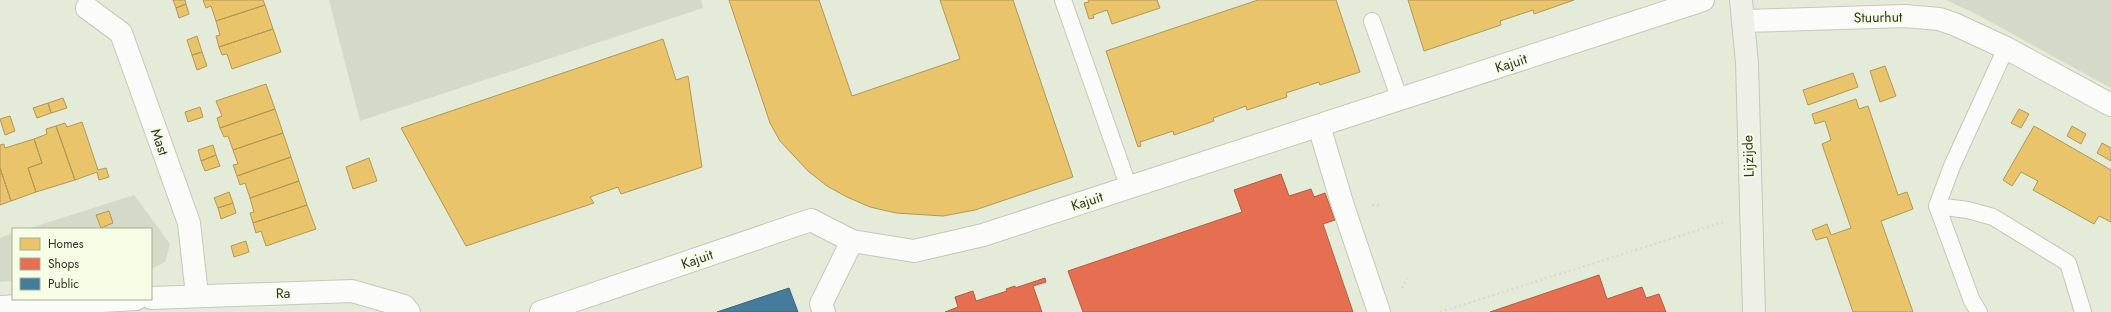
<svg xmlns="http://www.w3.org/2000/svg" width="2111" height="312" font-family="Jost,sans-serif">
<rect width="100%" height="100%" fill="#e5ebd9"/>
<!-- green -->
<path fill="#d4dac7" d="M329,0H701L703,8L360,121Z
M1946,0H2111V88L1976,14Z
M134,195L170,244L165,262L151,269V229H27Z
M13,233V281L0,282V238Z"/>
<!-- homes -->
<path fill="#e9c46a" stroke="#b19856" d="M173,0H185L186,4L176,8Z
M203,0H263L265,5L216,21L211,6L206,8Z
M729,0H819L852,96L960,59L940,0H1013L1073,177L975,210L943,216L896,213L870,207L847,197L827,186L808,171L780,141L770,123Z
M1088,0H1157L1160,8L1112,24L1107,10L1093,15L1094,18L1089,19L1084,3L1089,2Z
M1258,0H1336L1360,72L1320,85L1319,82L1286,93L1287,97L1247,110L1246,106L1213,118L1214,121L1174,135L1173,131L1140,142L1141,146L1138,147L1106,51Z
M1408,0H1574L1534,14L1533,10L1500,21L1501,25L1424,51Z
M186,4L189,14L179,18L176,8Z
M265,5L273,29L219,47L216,36L220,35L216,21Z
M273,29L281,52L232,69L227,54L222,55L219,47Z
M197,36L202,52L192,55L187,40Z
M663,39L676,80L688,76L702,167L621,194L618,187L590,197L594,203L466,246L401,128Z
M202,52L207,66L197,70L192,55Z
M1885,66L1896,96L1880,102L1870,71Z
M1853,73L1858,87L1808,105L1803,90Z
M266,84L275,109L220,128L217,118L222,116L216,101Z
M63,98L67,108L51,113L48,103Z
M1856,99L1859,109L1868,106L1898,195L1907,192L1913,209L1881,221L1913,312H1853L1827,237L1816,240L1812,230L1827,224L1831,235L1851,228L1822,144L1831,140L1825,121L1815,124L1812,114Z
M48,103L51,113L37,118L33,108Z
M200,107L203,117L188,122L185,112Z
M275,109L283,133L233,150L228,136L224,137L220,128Z
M2019,109L2029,114L2021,128L2011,123Z
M10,116L15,131L5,135L0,119Z
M82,122L98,170L106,168L109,177L99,180L97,172L75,180L56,126L65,123L67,127Z
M56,126L75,180L36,192L28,168L42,163L34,139L47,134L46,129Z
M2034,126L2111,170V222L2099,216L2094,224L2033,190L2038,181L2021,172L2012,186L2003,180Z
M2072,126L2086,134L2081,144L2067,136Z
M283,133L291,157L237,176L233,165L238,164L233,150Z
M34,139L42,163L28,168L36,192L11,201L0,168V145L4,144L5,148Z
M2102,143L2111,148V161L2097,153Z
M213,145L216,155L201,161L198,150Z
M216,155L220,166L205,171L201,161Z
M291,157L299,181L250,198L245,183L240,185L237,176Z
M369,158L377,181L353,189L346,167Z
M0,168L11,201L0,205Z
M299,181L307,205L253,223L250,213L254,212L250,198Z
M229,192L233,203L218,208L214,198Z
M233,203L236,213L221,219L218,208Z
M307,205L316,229L266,246L261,231L256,233L253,223Z
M109,211L113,223L101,228L96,215Z
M246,241L249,252L234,257L231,246Z"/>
<!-- shops -->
<path fill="#e76f51" stroke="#b05d44" d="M1281,174L1289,196L1311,189L1314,197L1325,193L1335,220L1323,224L1353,312H1083L1068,271L1242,212L1234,190Z
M1599,275L1607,299L1642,287L1646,298L1659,294L1666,312H1490Z
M1045,278L1046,282L1033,286L1042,312H945L958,307L955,297L973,291L976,301L1007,291L1006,289L1015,286V288Z"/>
<!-- public -->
<path fill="#457b9d" stroke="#3e657a" d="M789,288L798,312H717Z"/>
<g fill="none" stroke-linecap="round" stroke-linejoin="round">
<!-- lane casing -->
<g stroke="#c4c8ba" stroke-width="18">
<path id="lane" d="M1063,0L1129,188
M1372,21L1400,100
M1937,206L1968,210L1993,217L2068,263L2083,312
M1979,312L1972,301L1937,206L1952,166L2006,48"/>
</g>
<!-- street casing -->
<g stroke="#c4c8ba" stroke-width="24">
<path id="street" d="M87,8L121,33L189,223L197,295
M1744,21L1905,16L1939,19L1954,24L2006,48L2111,105
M1319,126L1343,206L1379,312
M151,298L352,291L404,306L409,312
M0,307L136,299
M541,312L811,220L852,241L914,251L983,235L1703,0
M824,312L821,304L852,241"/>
</g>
<!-- secondary casing -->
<g stroke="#c4c8ba" stroke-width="24">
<path id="secondary" d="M1741,0L1747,63L1754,312"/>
</g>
<!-- path -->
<path stroke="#d8dad5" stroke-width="2.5" stroke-dasharray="2 3" stroke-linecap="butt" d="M1372,205H1382
M1402,288L1407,278
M1440,312L1724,222"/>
<!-- lane -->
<use href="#lane" stroke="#fbfcf9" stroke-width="16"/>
<!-- street -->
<use href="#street" stroke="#fbfcf9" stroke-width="22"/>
<!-- secondary -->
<use href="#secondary" stroke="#eef0e8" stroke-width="22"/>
</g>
<g text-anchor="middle" stroke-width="4" stroke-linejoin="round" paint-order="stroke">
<!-- street labels -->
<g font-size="14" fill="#2f3327" stroke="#f6fee5">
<text transform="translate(1878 17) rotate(-1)" y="5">Stuurhut</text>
<text transform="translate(1511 63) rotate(-18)" y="5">Kajuit</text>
<text transform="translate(160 142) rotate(71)" y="5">Mast</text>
<text transform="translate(1748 156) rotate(-92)" y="5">Lijzijde</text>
<text transform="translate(1087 201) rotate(-18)" y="5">Kajuit</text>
<text transform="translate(697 259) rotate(-19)" y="5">Kajuit</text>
<text transform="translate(283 293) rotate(-2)" y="5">Ra</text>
</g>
</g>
<!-- legend -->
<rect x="12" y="228" width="140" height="72" fill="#f6fee5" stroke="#a6ad99"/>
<rect x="20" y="238" width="20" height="12" fill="#e9c46a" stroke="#a6ad99"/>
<text x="48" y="248" font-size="12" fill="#2f3327">Homes</text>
<rect x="20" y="258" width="20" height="12" fill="#e76f51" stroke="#a6ad99"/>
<text x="48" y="268" font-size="12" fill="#2f3327">Shops</text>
<rect x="20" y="278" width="20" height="12" fill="#457b9d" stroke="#a6ad99"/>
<text x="48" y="288" font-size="12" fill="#2f3327">Public</text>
</svg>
